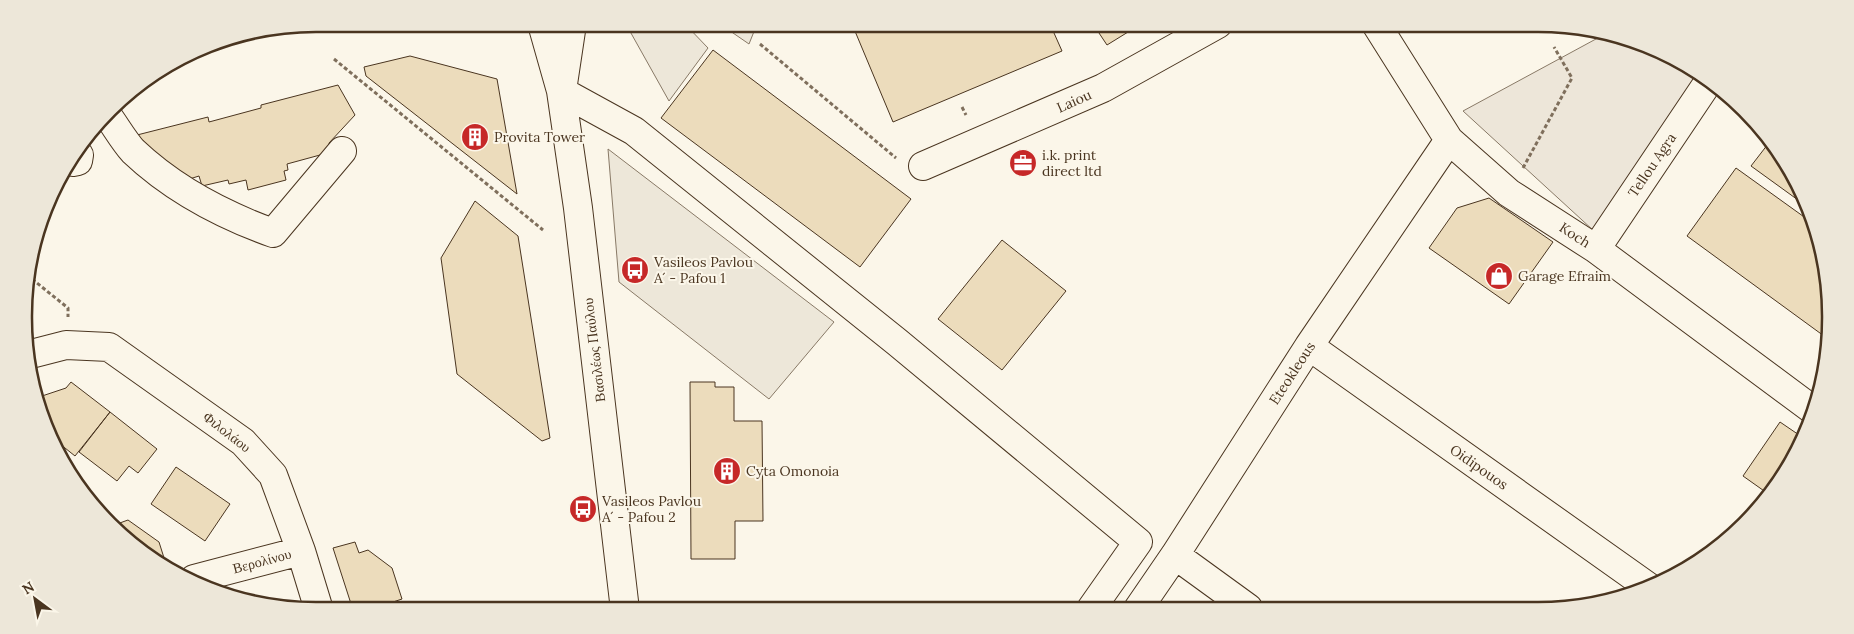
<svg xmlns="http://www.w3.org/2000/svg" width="1854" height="634" font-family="Lora,serif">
<rect width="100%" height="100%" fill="#fbf6e9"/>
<!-- green -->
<path fill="#ede6d9" stroke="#887966" d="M1607,33L1613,34L1698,75L1594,231L1463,111Z"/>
<!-- parking -->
<path fill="#ede7d9" stroke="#887966" d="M629,24H685L708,48L669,101L627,26Z
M720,24H757L749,44Z
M608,149L834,322L769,399L619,282Z"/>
<!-- building -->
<path fill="#ecdcbc" stroke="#4a3520" d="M852,24H1050L1062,51L893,122Z
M1093,24H1141L1107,45Z
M713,50L911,199L860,267L661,118Z
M410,56L497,79L517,194L366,76L364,67Z
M338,85L355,115L329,143L331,152L287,164L288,170L284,171L286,180L248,190L246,180L229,184L228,180L202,186L199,176L183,181L140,146L137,135L208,117L209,122L261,108V105Z
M1768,144L1791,170L1800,197L1798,200L1751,166Z
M1736,168L1807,219L1828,278L1824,336L1687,236Z
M1489,198L1553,242L1509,304L1429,248L1457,208Z
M475,201L518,236L550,438L542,441L457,374L441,258Z
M1002,240L1066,291L1002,370L938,319Z
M71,382L110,412L75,456L55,440L36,398L66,388Z
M690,382H715V387H734V421H762L763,521H735V559H691Z
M110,412L157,449L138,473L129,466L117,481L79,452Z
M1780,422L1802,437L1791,464L1767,493L1743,476Z
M176,467L230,504L205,541L151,504Z
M128,520L159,542L165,561L159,563L154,561L117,524Z
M355,542L359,553L368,550L392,568L402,599L369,610H353L333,548Z"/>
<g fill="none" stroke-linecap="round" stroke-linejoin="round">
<!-- minor casing -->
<g stroke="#4a3520" stroke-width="30">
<path id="minor" d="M542,24L561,91L578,208L625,610
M1376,24L1449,140L1509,193L1596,249L1813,410
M563,84L572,24
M561,91L634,131L897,342L1138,542L1091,609
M108,116C116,127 124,141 133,151C172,188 223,215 273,233L342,151
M73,162L78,161L79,155
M923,166L1103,88L1218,24
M1596,249L1709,81
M1309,346L1650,588
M31,354L66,345L109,347L243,442L273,475L301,551L319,610
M1175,555L1248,608
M194,579L301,551
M1138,609L1175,555L1309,346L1449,140"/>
</g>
<!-- path -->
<path stroke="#7f6f5c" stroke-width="3" stroke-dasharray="4 2.5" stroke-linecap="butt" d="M760,44L896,158
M334,59L543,230
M962,107L966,115
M1523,168L1572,78L1554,47
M27,275L68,308V317"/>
<!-- minor -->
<use href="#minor" stroke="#fbf6e9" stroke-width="28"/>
</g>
<!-- icons -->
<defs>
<g id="building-disc" transform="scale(1.4375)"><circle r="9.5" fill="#c62828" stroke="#fbf6e9"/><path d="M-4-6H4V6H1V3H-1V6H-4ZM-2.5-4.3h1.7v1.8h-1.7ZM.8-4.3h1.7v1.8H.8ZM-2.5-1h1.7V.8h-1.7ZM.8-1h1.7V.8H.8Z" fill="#fff"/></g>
<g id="office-disc" transform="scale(1.4375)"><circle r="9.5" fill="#c62828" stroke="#fbf6e9"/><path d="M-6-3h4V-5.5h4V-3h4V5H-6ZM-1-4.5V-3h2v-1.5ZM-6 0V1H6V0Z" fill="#fff"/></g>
<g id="bus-disc" transform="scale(1.4375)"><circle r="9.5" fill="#c62828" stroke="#fbf6e9"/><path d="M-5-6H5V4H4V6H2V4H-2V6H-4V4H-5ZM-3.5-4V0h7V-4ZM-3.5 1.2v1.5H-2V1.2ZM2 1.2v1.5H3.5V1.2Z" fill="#fff"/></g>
<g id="shop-disc" transform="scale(1.4375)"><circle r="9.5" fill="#c62828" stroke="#fbf6e9"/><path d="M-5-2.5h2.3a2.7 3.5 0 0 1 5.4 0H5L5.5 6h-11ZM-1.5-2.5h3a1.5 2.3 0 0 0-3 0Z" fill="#fff"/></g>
</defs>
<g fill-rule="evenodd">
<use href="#building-disc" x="475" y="137"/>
<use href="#office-disc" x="1023" y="163"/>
<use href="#bus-disc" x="635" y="270"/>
<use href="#shop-disc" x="1499" y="276"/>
<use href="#building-disc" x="727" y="471"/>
<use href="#bus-disc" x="583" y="509"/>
</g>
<g text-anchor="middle" stroke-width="4" stroke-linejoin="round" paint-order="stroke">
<!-- street labels -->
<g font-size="14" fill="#4a3520" stroke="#fbf6e9">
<text transform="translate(1074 101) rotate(-24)" y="5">Laiou</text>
<text transform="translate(1652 165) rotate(-56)" y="5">Tellou Agra</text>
<text transform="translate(1575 235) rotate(33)" y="5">Koch</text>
<text transform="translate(594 350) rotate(-97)" y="5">Βασιλέως Παύλου</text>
<text transform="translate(1292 373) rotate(-57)" y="5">Eteokleous</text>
<text transform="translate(227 432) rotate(38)" y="5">Φιλολάου</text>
<text transform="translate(1479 467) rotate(35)" y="5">Oidipouos</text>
<text transform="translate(262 561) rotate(-15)" y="5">Βερολίνου</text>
</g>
<!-- poi labels -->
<g font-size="14" fill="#4a3520" stroke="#fbf6e9" text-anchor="start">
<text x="494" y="142">Provita Tower</text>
<text x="1042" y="160">i.k. print<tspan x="1042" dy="16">direct ltd</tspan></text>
<text x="654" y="267">Vasileos Pavlou<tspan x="654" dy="16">A´ - Pafou 1</tspan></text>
<text x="1518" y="281">Garage Efraim</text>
<text x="746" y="476">Cyta Omonoia</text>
<text x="602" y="506">Vasileos Pavlou<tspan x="602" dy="16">A´ - Pafou 2</tspan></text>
</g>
</g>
<!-- crop -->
<path d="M0 0H1854V634H0ZM316 32H1538A284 284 0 0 1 1822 316V318A284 284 0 0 1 1538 602H316A284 284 0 0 1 32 318V316A284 284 0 0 1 316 32Z" fill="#ede7d9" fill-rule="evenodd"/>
<path fill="none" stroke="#4a3520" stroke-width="2.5" d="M316 32H1538A284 284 0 0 1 1822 316V318A284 284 0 0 1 1538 602H316A284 284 0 0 1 32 318V316A284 284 0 0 1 316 32Z"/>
<!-- north arrow -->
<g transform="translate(35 599) rotate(328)" stroke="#fbf6e9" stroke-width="4" paint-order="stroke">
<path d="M0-4L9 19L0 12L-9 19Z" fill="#4a3520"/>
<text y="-8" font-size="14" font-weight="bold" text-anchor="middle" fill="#4a3520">N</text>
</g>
</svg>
